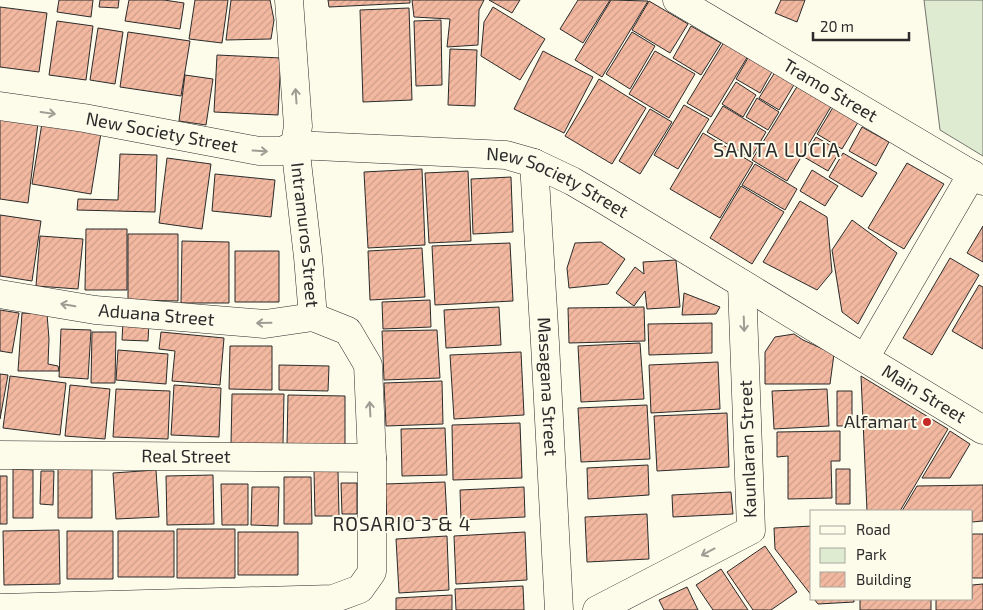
<svg xmlns="http://www.w3.org/2000/svg" width="983" height="610" font-family="'Exo 2',sans-serif">
<defs>
<pattern id="building-hatch" width="6" height="6" patternUnits="userSpaceOnUse" patternTransform="scale(1.25)"><rect width="6" height="6" fill="#f2b8a0"/><path d="M-1 1l2-2M0 6l6-6M5 7l2-2" fill="none" stroke="#d09e8a"/></pattern>
</defs>
<rect width="100%" height="100%" fill="#fdfbea"/>
<!-- green -->
<path fill="#deebd1" stroke="#74746e" d="M924,0H983V156L940,130Z"/>
<!-- building -->
<path fill="url(#building-hatch)" stroke="#2b2b2b" d="M59,0H93L91,17L57,12Z
M100,0H119L118,8L99,7Z
M129,0H164L184,3L180,29L125,21Z
M195,0H228L222,43L189,39Z
M231,0H270L274,20L271,39L226,40Z
M328,0H410V3L329,7Z
M412,0H484L479,10L478,45L447,47L450,19L414,17Z
M489,0H520L512,13Z
M578,0H610L583,43L560,29Z
M611,0L648,1L602,77L575,60Z
M781,0H805L797,22L775,13Z
M649,1L688,24L670,53L632,30Z
M0,7L47,13L39,72L0,67Z
M493,7L545,39L520,80L481,56L484,22Z
M409,8L412,100L363,102L360,10Z
M441,20L442,85L416,86L414,21Z
M57,21L93,26L86,80L49,75Z
M691,26L721,43L701,75L673,58Z
M98,28L123,32L115,84L90,80Z
M128,32L190,41L181,96L120,87Z
M632,32L655,46L630,89L606,74Z
M724,42L748,56L711,117L687,103Z
M450,49L477,50L475,106L448,105Z
M543,51L593,77L564,133L514,109Z
M655,51L695,74L669,118L629,94Z
M217,55L281,58L278,115L214,112Z
M749,56L773,70L760,93L736,79Z
M775,72L795,83L779,110L759,98Z
M185,75L213,79L206,125L179,121Z
M599,79L646,108L612,164L565,136Z
M736,82L756,95L743,117L722,104Z
M798,85L832,105L787,181L752,160Z
M757,98L779,112L768,130L746,117Z
M835,104L860,119L842,149L817,134Z
M684,105L709,119L678,169L654,155Z
M723,106L766,132L751,158L707,132Z
M650,109L672,122L640,174L619,161Z
M43,117L102,127L91,194L32,184Z
M0,119L38,123L28,203L0,199Z
M862,127L889,142L876,166L849,151Z
M703,133L753,163L720,218L670,189Z
M816,137L840,151L828,171L804,157Z
M843,153L877,173L862,197L829,177Z
M120,154L157,155L155,212L77,210L78,199L118,200Z
M167,158L211,164L202,229L159,223Z
M907,163L944,184L904,249L868,228Z
M755,164L797,189L785,210L742,185Z
M422,169L425,245L368,248L364,172Z
M812,170L838,186L825,206L800,191Z
M468,171L471,241L429,243L425,173Z
M215,174L275,180L271,217L212,211Z
M511,177L513,232L473,234L471,179Z
M741,186L784,212L752,264L710,238Z
M800,201L827,217L832,272L817,290L763,262Z
M0,215L41,221L32,281L0,276Z
M852,220L897,253L858,324L842,312L832,250Z
M983,226V262L967,253Z
M86,229H127V290H85Z
M128,234H178V301L128,300Z
M40,236L83,239L78,289L36,286Z
M182,241L229,242V303H181Z
M601,242L625,259L608,284L569,288L567,268L575,243Z
M510,243L513,301L435,305L432,246Z
M422,248L425,297L370,300L368,251Z
M235,251H279V302H235Z
M950,258L979,275L932,355L903,338Z
M676,260L680,307L647,309L645,291L634,306L616,293L635,267L644,274L643,262Z
M979,285L983,287V349L952,331Z
M684,293L720,307L716,314L682,315Z
M430,300L431,327L383,329L382,302Z
M499,307L501,345L446,348L444,310Z
M644,307L645,341L569,343L568,308Z
M0,310L19,313L12,353L0,351Z
M22,313L47,314L49,339L48,364L58,366L59,371H18Z
M123,321L149,322L148,341L122,340Z
M712,323V353L649,355L648,324Z
M61,329L91,330L88,379L59,377Z
M437,330L440,378L384,380L382,331Z
M92,332H116L115,383H91Z
M161,332L224,338L220,385L172,381L175,351L159,349Z
M794,334L803,340L834,354L830,384H765V352L775,337Z
M640,343L644,399L581,402L578,346Z
M230,346H272V390L229,389Z
M118,350L168,354L166,384L116,380Z
M521,352L524,415L454,419L450,355Z
M718,362L720,409L651,413L649,365Z
M279,365L329,366L328,391L279,390Z
M0,374L8,375L0,419Z
M10,376L66,383L60,435L3,428Z
M861,376L948,429L900,511H867Z
M442,381L443,424L386,426L384,383Z
M70,385L110,389L105,439L65,436Z
M174,385L221,388L219,437L171,435Z
M116,389L170,391L168,439L113,437Z
M827,389L829,426L774,429L772,391Z
M837,391H852V426H837Z
M232,394H284L283,444H231Z
M288,395L345,396V445L287,444Z
M647,405L650,459L581,462L578,408Z
M727,413L729,467L657,471L654,416Z
M520,423L522,478L453,480L452,425Z
M445,428L447,475L402,476L401,429Z
M840,431V461H831L832,498L788,499V456L777,457V432Z
M950,431L970,444L950,478H922Z
M648,465L649,495L588,499L587,468Z
M58,468H92V518H58Z
M13,469L33,470V518H13Z
M836,469H850V504H836Z
M156,470L159,517L116,519L113,473Z
M41,471H54L53,505L40,504Z
M314,471H338L339,516H315Z
M213,475L214,524L167,525L166,476Z
M0,476H7V524H0Z
M284,477H311L312,524H284Z
M445,482L447,519L387,522L385,484Z
M341,483H357V514H342Z
M221,484H248V525H222Z
M983,485V521L972,522V511H902L917,486Z
M252,487H279L278,526L251,525Z
M524,487L525,517L461,520L460,490Z
M731,492L733,514L673,517L672,495Z
M647,514L649,559L587,562L585,517Z
M812,526V596L775,549L774,528Z
M177,529H235V578H177Z
M59,530L60,584L4,585L3,531Z
M67,531H113V579H67Z
M118,531H174V577H118Z
M238,532H298V575H238Z
M525,532L527,580L456,584L454,536Z
M972,534H983V578H972Z
M447,536L449,590L399,593L396,539Z
M765,546L797,592L771,610H753L727,572Z
M721,569L748,610H713L696,585Z
M983,584V610H936V599H972V585Z
M523,586L524,610H456L455,589Z
M687,587L698,610H664L659,600Z
M452,595V610H396V598Z
M814,599H854V602L818,604Z
M860,599H931V610H860Z"/>
<g fill="none" stroke-linecap="round" stroke-linejoin="round">
<!-- minor casing -->
<g stroke="#2b2b2b" stroke-width="29">
<g id="minor">
<path id="s1" d="M289,0L298,126L295,145L308,257L313,317"/>
<path id="s2" d="M677,0L983,181"/>
<path id="s3" d="M0,106L84,118L259,151H282L295,145L506,155L534,163L572,181L601,198L983,430"/>
<path id="s4" d="M534,163L545,343L559,610"/>
<path id="s5" d="M0,294L95,310L265,324L313,317"/>
<path d="M865,358L972,174"/>
<path id="s6" d="M0,455L372,458"/>
<path d="M0,608L333,599L360,589L372,572V458L368,365L348,331L313,317"/>
<path d="M597,610L751,530L742,284"/>
</g>
</g>
<!-- minor -->
<use href="#minor" stroke="#fdfbea" stroke-width="28"/>
</g>
<!-- one-way arrows -->
<defs><path id="oneway-shaft" d="M-6 0H5M1.5-3L5.5 0L1.5 3" fill="none" stroke-width="1.6" stroke-linecap="round" stroke-linejoin="round" transform="scale(1.25)"/></defs>
<g stroke="#9e9d94">
<use href="#oneway-shaft" transform="translate(296 96) rotate(-94)"/>
<use href="#oneway-shaft" transform="translate(48 113) rotate(8)"/>
<use href="#oneway-shaft" transform="translate(260 151) rotate(4)"/>
<use href="#oneway-shaft" transform="translate(68 305) rotate(-170)"/>
<use href="#oneway-shaft" transform="translate(264 323) rotate(179)"/>
<use href="#oneway-shaft" transform="translate(744 324) rotate(88)"/>
<use href="#oneway-shaft" transform="translate(370 409) rotate(-93)"/>
<use href="#oneway-shaft" transform="translate(708 552) rotate(152)"/>
</g>
<!-- markers -->
<circle fill="#c62828" stroke="#fdfbea" stroke-width="2" cx="927" cy="422" r="5"/>
<g text-anchor="middle" stroke-width="4" stroke-linejoin="round" paint-order="stroke">
<!-- street labels -->
<g font-size="18" fill="#2b2b2b" stroke="#fdfbea">
<text dy="6" stroke="none"><textPath href="#s2" startOffset="178">Tramo Street</textPath></text>
<text dy="6" stroke="none"><textPath href="#s3" startOffset="164">New Society Street</textPath></text>
<text dy="6" stroke="none"><textPath href="#s3" startOffset="569">New Society Street</textPath></text>
<text dy="6" stroke="none"><textPath href="#s1" startOffset="236">Intramuros Street</textPath></text>
<text dy="6" stroke="none"><textPath href="#s5" startOffset="158">Aduana Street</textPath></text>
<text dy="6" stroke="none"><textPath href="#s4" startOffset="224">Masagana Street</textPath></text>
<text dy="6" stroke="none"><textPath href="#s3" startOffset="994">Main Street</textPath></text>
<text transform="translate(748 449) rotate(-92)" y="6">Kaunlaran Street</text>
<text dy="6" stroke="none"><textPath href="#s6" startOffset="186">Real Street</textPath></text>
</g>
<!-- poi labels -->
<g font-size="18" fill="#2b2b2b" stroke="#fdfbea" text-anchor="end">
<text x="917" y="428">Alfamart</text>
</g>
<!-- neighbourhood labels -->
<g font-size="19" letter-spacing="1" fill="#2b2b2b" stroke="#fdfbea">
<text x="402" y="531">ROSARIO 3 &amp; 4</text>
</g>
<!-- quarter labels -->
<g font-size="20" letter-spacing="1" fill="#2b2b2b" stroke="#fdfbea">
<text x="777" y="157">SANTA LUCIA</text>
</g>
</g>
<!-- legend -->
<rect x="810" y="510" width="162" height="90" fill="#fdfbea" stroke="#a9a89e"/>
<rect x="820" y="526" width="25" height="8" fill="#fdfbea" stroke="#a9a89e"/>
<text x="856" y="535" font-size="15" fill="#2b2b2b">Road</text>
<rect x="820" y="548" width="25" height="15" fill="#deebd1" stroke="#a9a89e"/>
<text x="856" y="560" font-size="15" fill="#2b2b2b">Park</text>
<rect x="820" y="572" width="25" height="15" fill="url(#building-hatch)" stroke="#a9a89e"/>
<text x="856" y="585" font-size="15" fill="#2b2b2b">Building</text>
<!-- scale -->
<path d="M813 32v8h96v-8" fill="none" stroke="#2b2b2b" stroke-width="2.5"/>
<text x="820" y="32" font-size="15" fill="#2b2b2b" stroke="#fdfbea" stroke-width="4" paint-order="stroke">20 m</text>
</svg>
